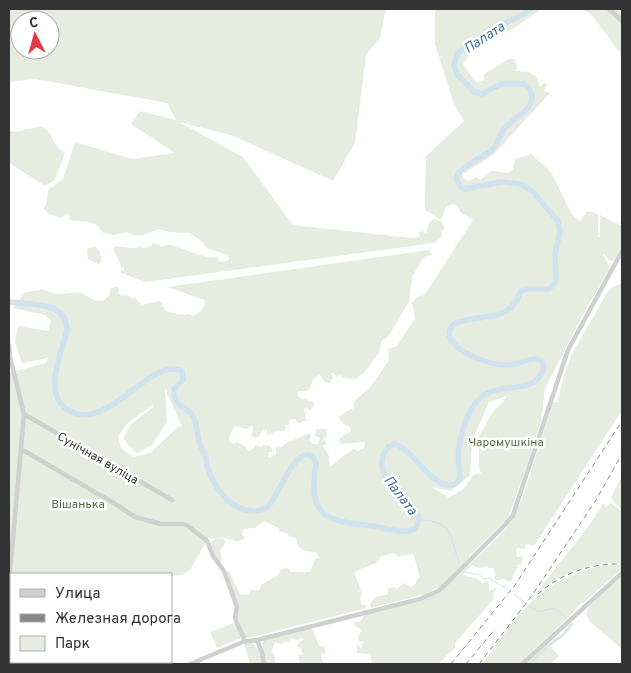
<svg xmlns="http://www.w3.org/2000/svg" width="631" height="673" font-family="Overpass,sans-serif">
<rect width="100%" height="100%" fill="#fff"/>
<!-- green -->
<path fill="#e6ecdf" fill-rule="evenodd" d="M9,9H386L380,38L366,55L355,143L333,181L231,135L179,122L243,157L293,225L411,238L420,237L419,232L422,231L426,233L427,232L428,224L433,219L442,222L445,229L442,231L441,238L434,243L145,282L121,273V270H124V268L121,266L114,251L113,249L116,246L132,248L141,247L142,248L149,247L154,243L160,245L161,247C173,238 199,261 218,257L219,261L224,262L229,259L228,255L207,248L200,240L189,233L169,232L158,229C147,234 138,239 127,232L114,235L103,233L97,225L89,222L70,220L69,215L67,214L61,218L49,214L43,209L46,205L48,190L63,179L75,142L132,159L175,153L131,124L140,111L176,120L167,103L35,79L9,82ZM20,20H50V50H20Z
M435,9H541L514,28L475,47L463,64L474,80L478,83L484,80V74L510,58L515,60L517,67L516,71L529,72L537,77L540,87L544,83L547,84L544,91L550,93L494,154C485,161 475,165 466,173L462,172L463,178L468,181L477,177L480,180L492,171L508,173L513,169L515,159L531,154L551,172L571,213L580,222L587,211L598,214V237H600V215L622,226V246L613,261H610L604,254L603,255L610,266L608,271L579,322L545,389L541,421L523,477L507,520L469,556V558L445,583L426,594L371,608L370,604C378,592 379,598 388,594V589L394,587L397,589L404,583L411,587L415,585L417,579L420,578L414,556L412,554L398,557L394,553L382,556L376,563L354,572L362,593L360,600L362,605H366V608L248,638L245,637L237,617L239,608L226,572L229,571L240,594L248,595L251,590H259L261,585L278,575C280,570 281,568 287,568L291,572H310L315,559L319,558L317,553C312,552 304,551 300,548C294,542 301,538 289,537L288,534L279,531V528L264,521L255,528L244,529L241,533L245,538C236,544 233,540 225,538C221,537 216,538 212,539L209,537L190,570L181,575L171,576V574H11V653L9,654V373L45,363L48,358L22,363L15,342L18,326L48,331L51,321L45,315L13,308L24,293L43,289L57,294L80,292L94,300L103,301L109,296L110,289L117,286L119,289L118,293L122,296L127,295L132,299L135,297L142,305C148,302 153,303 160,301L163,304L161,307H164L166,311L182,315L190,314L193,316L201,311L205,305L204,300L167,287L429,250L432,255L424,257L412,277L409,302L388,337L382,340L379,353L363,374L360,375L357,379L343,378L341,375L337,377L332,372L331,374L333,377L330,383L325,382L320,375L315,377L308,391H298V396L302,399L307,398L308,401L313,402L314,405L310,411L306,407L304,410L307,420L298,423L295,419L289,420V425L284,426L286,428L284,431L273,432V434L267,435V430H263L259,436L255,438L251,434L253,430V426H250L246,429L235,426L230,434L229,441L234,444L237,442L245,446L249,451L252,450L255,445L262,447L263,445L270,446L273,449L272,452H269L268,457L270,458L276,454V447H282L286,443L310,433L311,437L309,440L313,444H318L320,438L315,436L316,430L319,429H326L327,436L323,439L327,444L323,446L329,456L330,467C338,461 345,453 354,449L357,451L364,448L365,442L341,444L339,438L351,431L350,427L343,424L338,417L345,412L354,408V402L357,398L369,389L389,360L388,349L397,346L415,318L412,303L417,297L425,294L473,220L461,213L457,206L453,204L446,207L441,220L425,210L426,156L464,121L454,104L435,44ZM165,389L182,426L178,427L150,453L134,457L121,448L118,436L128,423L152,405L153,407L131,424L123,438L128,445L137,453L152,445L167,422ZM507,396L491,415L479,436V467L481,473L473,475C466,487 461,493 448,497L432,487L451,491L470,475L472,441L489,402Z
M582,9H622V55L591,14Z
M41,126C55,132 51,147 65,153L55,180L45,186L9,163V131L15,132Z
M92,247H96C100,252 103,257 100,264H98L88,259L87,249Z
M622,283V410L534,546L526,544L525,549L518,548L516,550L517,557L522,556L523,559L521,564L517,565L518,567L511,581L508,582L505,579L496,580L494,578L496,574L494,572L493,568H488L487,566L478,568L472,565C469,567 466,572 463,575L478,579L482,583L486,581L489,583V590H492L495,587L496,589L493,594L494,599L455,643V648L438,664H372L370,654L357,653V643L361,649L363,642L359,640L358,637L361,631L359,628L356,627L354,622L361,621L365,614L421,601L439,593L495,540L508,526L515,515L523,496L553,402H557L565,373L573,352L608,291L614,286Z
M622,476V509L614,503L611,497Z
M604,503L606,507L611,503L622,512V563C588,562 558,574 533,597L588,527Z
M215,539H223L226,542L220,551L222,561L220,563L216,558L210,543Z
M609,565H622V569L583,603L582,602L568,618L518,664H483C516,613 546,574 609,565Z
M622,576V649L590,622L586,613L589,607Z
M234,623L236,625L241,638L217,648L210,632Z
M572,623L574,624L564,636L550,646L559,656L550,664H525L551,641L565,632L564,631Z
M310,628L314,632L319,646H324L326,653L321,654L323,664H296L299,663V655H303L301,650L302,648L298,647L297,645L304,639L302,638L296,640L291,638L289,642H285L281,644L275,642L271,652L274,653L276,664H266L262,643L265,639Z
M252,643L258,649L262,664H250L244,644Z"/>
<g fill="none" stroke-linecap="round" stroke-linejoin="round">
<!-- stream -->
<path stroke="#cfe2ee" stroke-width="1" d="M419,520C457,521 448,537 460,564
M465,572L480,575L484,579L489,578L505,588
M514,594L525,603
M528,605L539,612C555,607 555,607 567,619
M529,664L553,642L564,635L571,624"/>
<!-- river -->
<path stroke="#cfe2ee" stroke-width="5.5" d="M9,302C31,305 67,300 67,331C61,355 40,398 72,412C110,430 151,356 182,371L183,380L174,389L175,400C181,407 190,410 194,418C197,426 197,433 199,441C200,446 203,450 205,455C207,458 206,462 207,466C214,488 231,513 257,511C263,510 267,508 270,504C278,495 294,451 309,455C314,456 315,460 316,464C314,471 315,479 314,487C314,524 345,522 373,526C386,528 403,535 415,529L419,520C413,491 365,479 388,447L395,444C416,451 433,492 455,484L460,479C460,469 457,459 459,448C462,428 470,400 490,392C508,384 535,393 544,369L542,361C530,355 521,365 509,365C493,366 458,354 451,339C447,332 450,327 456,323C473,315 501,321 514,304C517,300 519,295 521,291L526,289H549L556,281L555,254L560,231L558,221L533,192L521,184L501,182L465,189C439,174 482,158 491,151C498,145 499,135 505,128C513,117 536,111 531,93C530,88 528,86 524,84C502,83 500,83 482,94L474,92L457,74L454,66L457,54L473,42L505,23L522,15L531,9"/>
<!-- minor -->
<path stroke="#d0d0d0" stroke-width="4.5" d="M609,9L622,21
M9,345L10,357L24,414L9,583
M24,414L172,500
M21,449L112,502L135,517L161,524H183L188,526L207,541L213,556L224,571L237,607L235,617L236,621L245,641
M257,640L262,653L264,664
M9,655L11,654
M190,664L243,642L257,640L420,599L438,591L446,584L506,524L513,515L568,350L622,251
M522,664L622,573"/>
<!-- rail -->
<path stroke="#888" stroke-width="1" stroke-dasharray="5 4" stroke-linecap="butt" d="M538,594C561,573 592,563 622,564
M451,664L515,585L622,421
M466,664L495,629
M479,664L531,597L596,500L622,454"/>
</g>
<g text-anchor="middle" stroke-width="5" stroke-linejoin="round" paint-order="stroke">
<!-- park labels -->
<g font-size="12" fill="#56703f" stroke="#fff">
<text x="506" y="446">Чаромушкіна</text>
<text x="78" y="508">Вішанька</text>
</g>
<!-- street labels -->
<g font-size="12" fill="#333" stroke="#fff">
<text transform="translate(98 458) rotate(30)" y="4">Сунічная вуліца</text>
</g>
<!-- water labels -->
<g font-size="14" font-style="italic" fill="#3f7597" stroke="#fff">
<text transform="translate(484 37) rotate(-33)" y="5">Палата</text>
<text transform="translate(401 495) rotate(53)" y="5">Палата</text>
</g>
</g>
<!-- border -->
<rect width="631" height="673" fill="none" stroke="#333333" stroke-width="20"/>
<!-- legend -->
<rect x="10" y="573" width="162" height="90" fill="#ffffff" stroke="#adadad"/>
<rect x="20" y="589" width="25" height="8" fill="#d0d0d0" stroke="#adadad"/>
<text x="55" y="598" font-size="15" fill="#333333">Улица</text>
<rect x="20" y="614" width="25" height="8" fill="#888888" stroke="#adadad"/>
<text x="55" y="623" font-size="15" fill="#333333">Железная дорога</text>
<rect x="20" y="636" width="25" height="15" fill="#e6ecdf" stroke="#adadad"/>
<text x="55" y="648" font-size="15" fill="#333333">Парк</text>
<!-- north arrow -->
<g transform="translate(35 35) rotate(354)"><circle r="24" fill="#ffffff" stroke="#adadad"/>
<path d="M0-4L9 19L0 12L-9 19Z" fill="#e63946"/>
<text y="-8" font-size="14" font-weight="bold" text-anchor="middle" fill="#333333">С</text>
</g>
</svg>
